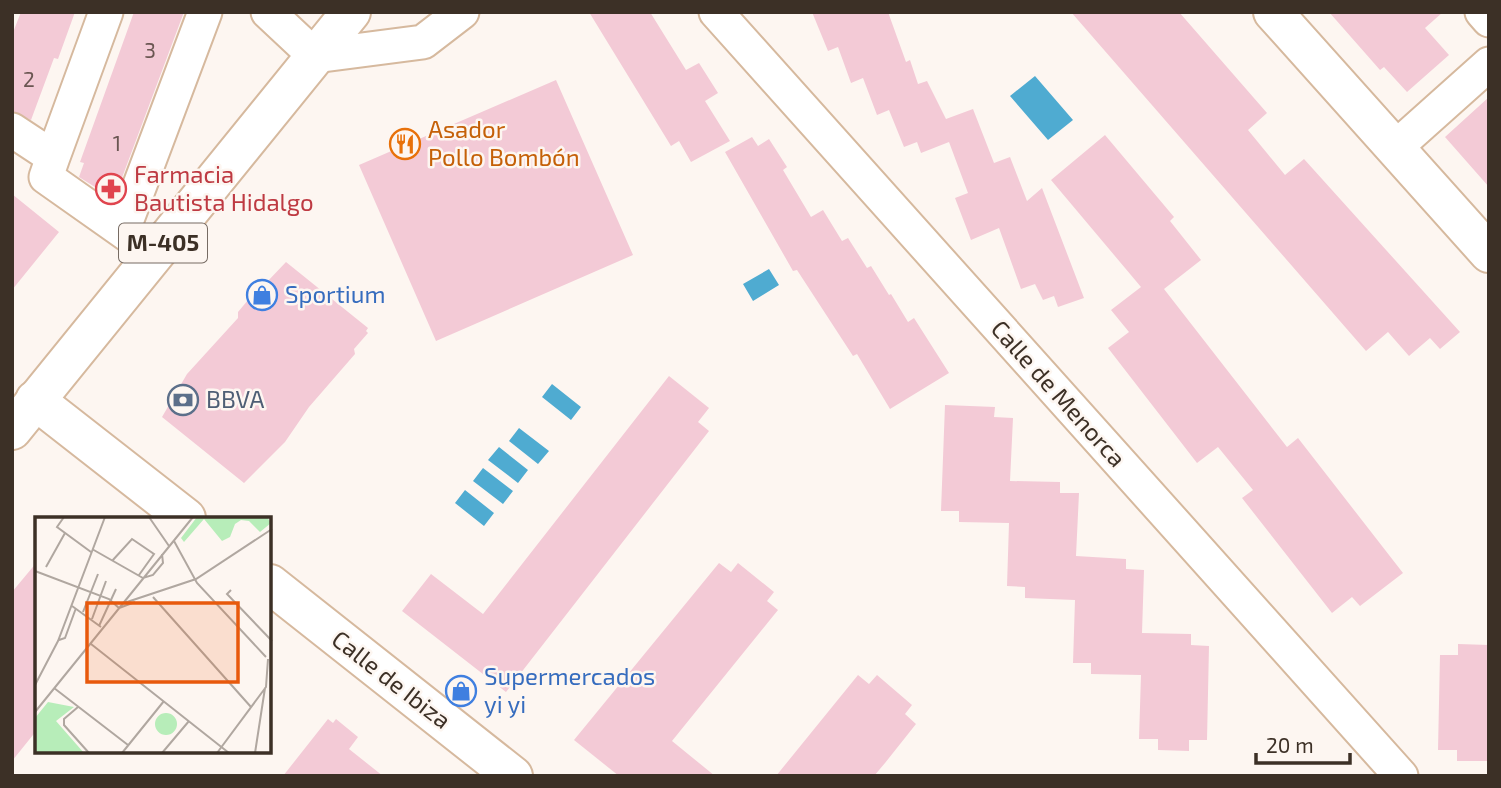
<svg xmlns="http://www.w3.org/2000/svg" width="1501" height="788" font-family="'Exo 2',sans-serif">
<rect width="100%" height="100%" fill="#fdf6f1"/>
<!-- water -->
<path fill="#4fabd1" d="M1035,76L1073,120L1048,140L1010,96Z
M769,269L779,285L753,301L743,284Z
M552,384L581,407L571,420L542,397Z
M519,428L549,451L538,464L509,441Z
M499,447L528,470L518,483L488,460Z
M483,468L513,491L503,504L473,481Z
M465,490L494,513L484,526L455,503Z"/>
<!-- building -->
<path fill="#f3cad6" d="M21,12H75L58,59L54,58L31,120L12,111V35Z
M134,12H184L114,199L79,177L84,163L80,162Z
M589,12H650L686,70L699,63L718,93L705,101L730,141L691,162L679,141L671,146Z
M812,12H888L906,62L910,60L918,84L927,81L946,119L973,109L994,163L1010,157L1027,201L1042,188L1084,298L1058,307L1054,296L1043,300L1035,284L1021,289L999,228L971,240L955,198L968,193L949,142L921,153L917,142L904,147L889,110L877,115L863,78L851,83L838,47L828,51Z
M1071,12H1179L1267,113L1248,130L1285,175L1304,159L1460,332L1440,349L1430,338L1409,356L1388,332L1366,351Z
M1329,12H1443L1425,28L1449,55L1407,92L1384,67L1380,70Z
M556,80L633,255L436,341L359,165Z
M1489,97V187L1445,137Z
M1105,135L1174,217L1170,221L1201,260L1164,289L1287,447L1298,438L1403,573L1360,606L1352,597L1332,613L1242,498L1253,490L1218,447L1197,463L1108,348L1129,332L1111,310L1141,287L1051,180Z
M752,137L758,146L769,139L787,167L783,170L811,217L823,210L842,241L848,238L867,268L871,266L889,295L891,294L908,322L914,318L949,373L890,409L857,354L853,356L797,270L793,271L725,152Z
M12,194L59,232L12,290Z
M286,262L368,328L366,331L368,333L354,349L355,354L309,407L285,442L244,483L162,417L187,374L238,318V312L264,281L266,283Z
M669,376L709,408L698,422L709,431L506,692L402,611L431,574L483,614Z
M945,405L995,407L994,417L1013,418L1010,481L1060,482V493H1079L1076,556L1126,559V569L1144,570L1142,633L1191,634V645L1209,646L1207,740H1189V751L1158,750V739H1139L1141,675L1091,674V663H1073L1075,600L1025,598V587L1007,586L1009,523L959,522V511H941Z
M37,562V730L12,761V592Z
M719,563L731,572L738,563L774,592L767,601L778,610L672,741L715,776H619L574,740Z
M1458,644L1489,645L1488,761H1457V750H1438L1440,655H1458Z
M858,675L869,684L877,675L912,705L905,714L916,724L885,763L874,776H776Z
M328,719L333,723L336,719L358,737L349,749L383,776H283Z"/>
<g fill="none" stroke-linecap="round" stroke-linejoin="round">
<!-- street casing -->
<g stroke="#d6b99e" stroke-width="37">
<path id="street" d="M268,12L315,56L423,42L462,12
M716,12L1401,776
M1482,12L1489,20
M12,130L53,157L46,177L141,244
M1395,148L1489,64
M53,157L106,12
M123,230L205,12"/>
</g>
<!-- secondary casing -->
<g stroke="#d6b99e" stroke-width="42">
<path id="secondary" d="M1273,12L1489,253
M35,400L186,518
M270,584L513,776"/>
</g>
<!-- primary casing -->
<g stroke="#d6b99e" stroke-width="42">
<path id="primary" d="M12,430L351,12"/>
</g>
<!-- street -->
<use href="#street" stroke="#fff" stroke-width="33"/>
<!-- secondary -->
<use href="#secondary" stroke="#fff" stroke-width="38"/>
<!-- primary -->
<use href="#primary" stroke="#fff" stroke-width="38"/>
</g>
<!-- icons -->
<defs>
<g id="restaurant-ring" transform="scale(1.575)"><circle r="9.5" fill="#fdf6f1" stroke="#e8710a" stroke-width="1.5"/><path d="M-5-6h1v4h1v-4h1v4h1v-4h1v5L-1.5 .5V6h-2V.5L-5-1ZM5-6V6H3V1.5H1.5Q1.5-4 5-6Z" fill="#e8710a"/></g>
<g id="pharmacy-ring" transform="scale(1.575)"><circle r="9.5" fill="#fdf6f1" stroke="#e0444e" stroke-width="1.5"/><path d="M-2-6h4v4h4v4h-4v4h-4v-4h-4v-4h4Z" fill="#e0444e"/></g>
<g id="shop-ring" transform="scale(1.575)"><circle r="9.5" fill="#fdf6f1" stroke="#3f7fe0" stroke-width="1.5"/><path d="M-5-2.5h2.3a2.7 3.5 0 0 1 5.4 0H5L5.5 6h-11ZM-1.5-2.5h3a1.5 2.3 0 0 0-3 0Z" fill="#3f7fe0"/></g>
<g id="bank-ring" transform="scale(1.575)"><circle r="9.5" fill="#fdf6f1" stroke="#5c6f8a" stroke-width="1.5"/><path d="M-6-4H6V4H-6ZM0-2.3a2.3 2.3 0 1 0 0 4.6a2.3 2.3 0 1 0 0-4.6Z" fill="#5c6f8a"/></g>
</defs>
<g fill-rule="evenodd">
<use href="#restaurant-ring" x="405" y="144"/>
<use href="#pharmacy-ring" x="111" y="189"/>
<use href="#shop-ring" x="262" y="295"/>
<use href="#bank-ring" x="183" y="400"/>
<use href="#shop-ring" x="461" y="691"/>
</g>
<g text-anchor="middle" stroke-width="5" stroke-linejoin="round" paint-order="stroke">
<!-- number labels -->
<g font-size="21" fill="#6a5652">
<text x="150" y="58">3</text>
<text x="29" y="87">2</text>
<text x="117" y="151">1</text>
</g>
<!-- shield labels -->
<rect fill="#fdf6f1" stroke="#766b63" stroke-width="2" x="119" y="223.5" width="88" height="39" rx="5"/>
<g font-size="23" font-weight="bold" fill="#3c3026">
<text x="163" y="251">M-405</text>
</g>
<!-- food labels -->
<g font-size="24" fill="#c56008" stroke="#fdf6f1" text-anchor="start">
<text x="428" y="138">Asador<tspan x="428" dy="28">Pollo Bombón</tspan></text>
</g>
<!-- health labels -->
<g font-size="24" fill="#be3a42" stroke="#fdf6f1" text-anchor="start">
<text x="134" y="183">Farmacia<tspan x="134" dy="28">Bautista Hidalgo</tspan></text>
</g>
<!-- shop labels -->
<g font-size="24" fill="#366cbe" stroke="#fdf6f1" text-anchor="start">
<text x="285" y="303">Sportium</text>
<text x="484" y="685">Supermercados<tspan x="484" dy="28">yi yi</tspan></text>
</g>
<!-- street labels -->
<g font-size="24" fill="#3c3026" stroke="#fdf6f1">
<text transform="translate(1058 394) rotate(48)" y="8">Calle de Menorca</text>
<text transform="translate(391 680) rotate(38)" y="8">Calle de Ibiza</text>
</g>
<!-- service labels -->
<g font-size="24" fill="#4e5e75" stroke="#fdf6f1" text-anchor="start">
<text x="206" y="408">BBVA</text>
</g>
</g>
<!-- overview -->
<g transform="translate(35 517)">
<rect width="236" height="236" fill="#fdf6f1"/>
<path d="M162,0H232L236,6L225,15L214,4L206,3L200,7L195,20L187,24L169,2L149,25L146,21ZM13,185L39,190L21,204L49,236H0V201ZM120 207a11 11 0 1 1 22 0a11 11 0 1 1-22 0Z" fill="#b7edb9"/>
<path fill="none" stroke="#b0a7a0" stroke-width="2" d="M29,0L22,10L56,35M114,0L134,29M139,24L162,66L231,140M57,32L108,61L118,58L128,46L127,37M77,44L97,22L119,37L104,58M11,50L30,16M0,54L74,82L84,91L100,85M196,73L192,77L237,124M118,80L216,190M89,86L161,62L237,12M37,89L66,110M48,95L63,57M57,102L71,64M64,109L81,72M24,123L30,121L41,91M56,127L194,236M0,168L23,124L70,0M19,171L93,228M43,190L29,202V208L54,236M0,195L158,0M87,236L129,184M127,236L154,204M182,236L231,170L233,142M220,236L230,171"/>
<path fill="#e8590c" fill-opacity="0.15" stroke="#e8590c" stroke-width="3.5" d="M52,86H203V165H52Z"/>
<rect width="236" height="236" fill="none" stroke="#3c3026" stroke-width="3.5"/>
</g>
<!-- border -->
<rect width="1501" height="788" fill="none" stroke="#3c3026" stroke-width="28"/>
<!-- scale -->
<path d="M1256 753v10h94v-10" fill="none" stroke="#3c3026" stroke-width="3.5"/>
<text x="1266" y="753" font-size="21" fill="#3c3026" stroke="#fdf6f1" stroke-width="5" paint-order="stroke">20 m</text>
</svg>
